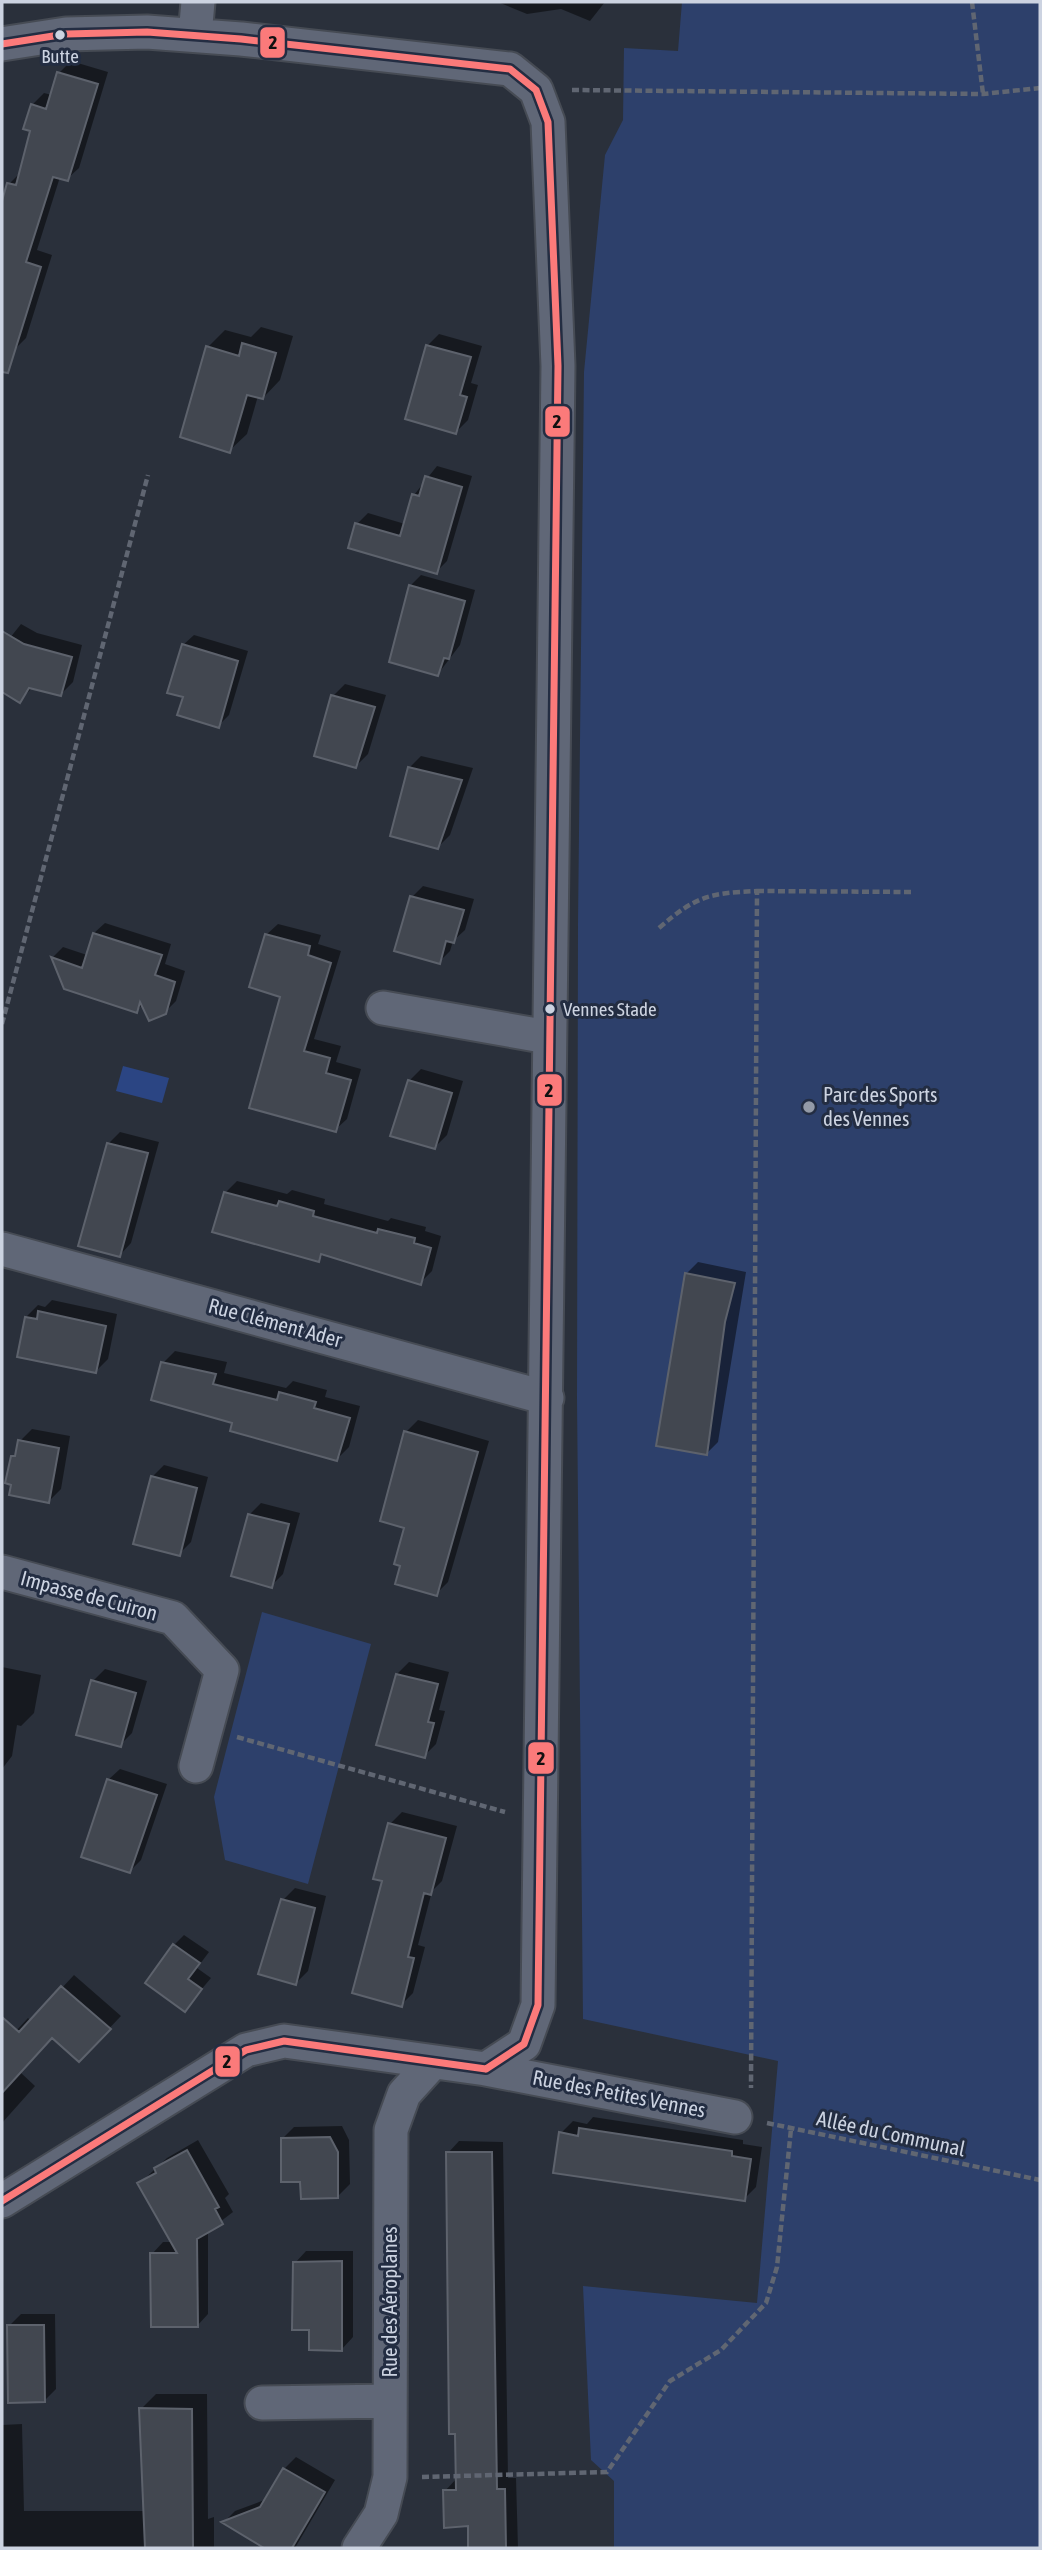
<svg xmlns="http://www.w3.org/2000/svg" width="1042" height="2550" font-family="'Asap Condensed',sans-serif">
<rect width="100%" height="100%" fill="#2a303b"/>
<!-- green -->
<path fill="#2d406b" d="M682,2H1040V2548H614V2481L591,2460L583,2286L757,2303L778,2061L583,2019L577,1399L578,924L584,372L605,155L623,120L624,48L678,51Z
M262,1612L371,1644L308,1884L225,1860L214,1797Z"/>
<!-- water -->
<path fill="#2b4583" d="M123,1066L169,1078L162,1103L116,1091Z"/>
<!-- shadow -->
<path fill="#0007" d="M498,2H605L590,21L561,9L527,14Z
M71,61L108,72L79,168L67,179L60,177L37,250L52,255L26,338L14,350L7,348L2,363V207L9,184L21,172L33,130L32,105L44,93L52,95L59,73Z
M261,327L293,336L280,380L263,398L258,396L247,434L229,451L208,347L225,330L251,337Z
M439,334L482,346L471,383L478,385L468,420L456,432L427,346Z
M437,466L472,476L447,561L436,572L357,524L368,513L405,524L414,495Z
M421,575L475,590L460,645L438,674L410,586Z
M21,624L37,633L82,645L73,682L61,694L33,687L19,701L5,692L2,697V648Z
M194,635L248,651L229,715L218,726L185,696L183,645Z
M345,684L386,695L368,754L356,766L333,696Z
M421,756L473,768L450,835L438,847L409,768Z
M423,886L474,899L465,930L453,941L450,951L439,962L412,897Z
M105,923L171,944L165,964L185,971L176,1001L165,1012L143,1004L136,1011L65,988L53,957L63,947L87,955L94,933Z
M278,924L321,935L318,944L341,951L314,1039L341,1046L336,1062L361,1069L347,1119L335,1130L251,1107L282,995L266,935Z
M421,1069L463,1081L447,1135L435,1147L409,1081Z
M120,1132L159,1142L131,1243L120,1255L108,1144Z
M237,1181L287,1194L292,1190L325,1199L324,1204L388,1221L391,1218L426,1227L425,1231L441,1236L432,1271L420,1283L325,1253L318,1260L225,1193Z
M698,1262L746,1272L718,1442L707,1453L686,1274Z
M52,1300L117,1314L108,1359L96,1371L26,1317L38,1305L45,1307Z
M175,1351L227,1362L224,1373L286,1388L293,1381L327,1390L325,1397L360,1406L349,1447L337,1459L163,1363Z
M418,1420L489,1441L448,1582L436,1594L402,1564L406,1526V1432Z
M32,1429L70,1436L61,1489L49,1501L12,1457L18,1451L20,1441Z
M164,1465L208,1477L191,1542L179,1554L152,1477Z
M261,1503L300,1513L283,1574L271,1586L249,1515Z
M409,1662L449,1672L439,1710L445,1711L436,1744L424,1756L397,1674Z
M2,1667L41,1675L34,1713L21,1726L17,1725L12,1756L2,1769Z
M105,1669L147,1681L132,1733L120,1745L93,1681Z
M120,1769L167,1784L141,1860L130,1871L108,1780Z
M402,1812L457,1826L442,1881L432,1891L418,1945L425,1947L413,1993L401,2005L384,1880L390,1824Z
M295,1888L326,1896L308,1971L296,1983L283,1900Z
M184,1935L209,1952L197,1968L211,1978L185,2009L174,1945Z
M74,1975L121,2016L79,2060L52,2036L20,2072L35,2086L2,2123V2046L28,2018L31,2021Z
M593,2117L743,2140V2144L762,2147L756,2187L744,2199L561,2133L573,2121L587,2124Z
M342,2126L349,2140L350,2184L338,2196L302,2181L282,2139L294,2127Z
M198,2140L229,2194L225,2198L233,2212L208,2231V2314L197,2326L152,2254L163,2242H173L139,2184L167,2158Z
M459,2141L503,2142L508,2478H516L518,2548H470L469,2525L445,2491L457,2478L448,2153Z
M306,2251H353V2337L342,2349L295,2263Z
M21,2314H55L56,2389L44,2401L9,2326Z
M156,2394H207L208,2519L214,2517V2548H2V2425L22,2424L24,2511H146V2463H141V2409Z
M296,2457L335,2480L295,2548H268L224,2522L235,2511L267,2499L284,2469Z"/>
<!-- building -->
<path fill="#424750" stroke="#5d626c" stroke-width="2" d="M57,72L98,84L68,181L53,177L26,262L41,267L8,373L2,372V201L7,183L16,185L30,131L23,129L31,104L46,109Z
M242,343L276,353L263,399L247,395L230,453L180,437L206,346L239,356Z
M426,345L471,357L460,395L467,397L456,434L405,419Z
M425,476L462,487L437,574L348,548L355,523L400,536L412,494L419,496Z
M409,585L465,601L449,659L444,658L438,676L389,662Z
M2,631L24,644L72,657L61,696L29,688L20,703L2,692Z
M182,644L238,661L219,728L177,715L183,697L167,693Z
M331,695L375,707L356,768L314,756Z
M408,767L462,780L438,849L390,836Z
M410,896L464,910L454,943L446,941L440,964L394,951Z
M93,933L162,955L155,975L175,982L166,1014L149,1021L140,1002L137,1013L64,989L51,957L82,968Z
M265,934L310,946L308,955L331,963L304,1051L330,1058L326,1073L351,1080L336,1132L249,1108L280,997L249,987Z
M408,1080L452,1093L435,1149L390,1136Z
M107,1143L148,1153L120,1257L78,1246Z
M224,1192L277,1206L279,1201L314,1211L313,1216L377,1233L378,1229L415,1238L414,1243L431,1248L421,1285L321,1254L319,1262L212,1232Z
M685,1273L735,1283L725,1322L707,1455L656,1446Z
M38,1311L106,1326L96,1373L17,1357L25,1317L37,1319Z
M161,1362L216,1374L213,1384L277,1400L279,1392L316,1402L314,1408L350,1418L337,1461L230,1431L232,1423L151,1400Z
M404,1431L478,1452L437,1596L395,1584L400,1566L394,1564L404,1528L380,1521Z
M18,1440L59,1448L49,1503L9,1495L11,1485L5,1483L11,1456H15Z
M151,1476L197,1488L180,1556L133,1544Z
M248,1514L289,1524L272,1588L231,1576Z
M396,1674L438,1684L428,1722L434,1723L425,1758L376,1745Z
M91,1680L136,1693L121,1747L76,1735Z
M107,1779L157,1795L130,1873L81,1857Z
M388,1823L446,1838L431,1895L424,1893L408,1957L414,1958L402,2007L352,1993L382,1881L373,1879Z
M281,1899L315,1908L296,1985L258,1974Z
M173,1944L200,1963L188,1979L202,1989L185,2012L145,1983Z
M61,1986L111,2029L79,2062L52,2038L2,2093V2017L19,2032Z
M579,2128L732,2151V2156L751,2159L745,2201L553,2173L559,2132L578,2136Z
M330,2137L338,2152V2198L301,2199L300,2182H281V2138Z
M187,2150L219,2207L215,2209L223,2224L197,2239L198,2327H151L150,2253H177L137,2183L156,2173L154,2168Z
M446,2152H492L497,2489H505L506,2548H468V2526L444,2528L443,2490H456L455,2434H449Z
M342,2261V2351L309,2350V2330H292L293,2262Z
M7,2325H44L45,2402L8,2403Z
M139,2408L192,2409L193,2548H145Z
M283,2468L325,2492L292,2548H264L221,2522L260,2507Z"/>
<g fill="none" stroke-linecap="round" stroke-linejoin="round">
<!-- minor casing -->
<g stroke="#464b54" stroke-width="37">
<path id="minor" d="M195,35L198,2
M2,44L66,34L147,32L241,39L510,69L536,90L548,122L558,366L538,2005L524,2044L486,2069
M383,1008L548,1037
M2,1249L547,1398
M2,1572L173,1618L222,1670L196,1766
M2,2201L246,2050L284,2041L486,2069L735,2117
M262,2403L390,2401
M359,2548L381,2514L390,2477L391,2130L404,2094L433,2062"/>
</g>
<!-- path -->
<path stroke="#606672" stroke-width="4.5" stroke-dasharray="7 3.5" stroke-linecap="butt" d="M972,2L983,94
M572,90L983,94L1040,88
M757,891L912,892
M659,928C696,896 709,893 757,891L751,2088
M2,1024L148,475
M237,1737L505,1812
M767,2123L1040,2180
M422,2477L607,2472L670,2381L721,2350L766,2303L777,2267L791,2129"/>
<!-- minor -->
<use href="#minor" stroke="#606777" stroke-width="33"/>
<!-- bus-1 casing -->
<g stroke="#232d42" stroke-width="12">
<path id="bus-1" d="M2,44L66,34L147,32L241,39L510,69L536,90
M486,2069L524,2044L538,2005L558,366L548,122L536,90
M2,2201L246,2050L284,2041L486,2069"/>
</g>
<!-- bus-1 -->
<use href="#bus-1" stroke="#fb7a7a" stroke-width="7"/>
</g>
<!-- markers -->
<g fill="#ccd3e1" stroke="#232d42" stroke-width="2.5">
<circle cx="60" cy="35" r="6"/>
<circle cx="550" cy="1009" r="6"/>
</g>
<circle fill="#939aa7" stroke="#232d42" stroke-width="2.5" cx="809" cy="1107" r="7"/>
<g text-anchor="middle" stroke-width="6" stroke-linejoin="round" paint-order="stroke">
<!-- bus labels -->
<g font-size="19" fill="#ccd3e1" stroke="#232d42">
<text x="60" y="63">Butte</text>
<text x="563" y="1016" text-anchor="start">Vennes Stade</text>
</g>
<!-- poi labels -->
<g font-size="21" fill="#ccd3e1" stroke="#232d42" text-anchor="start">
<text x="823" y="1102">Parc des Sports<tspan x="823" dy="24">des Vennes</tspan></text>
</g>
<!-- street labels -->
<g font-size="21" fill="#ccd3e1" stroke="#232d42">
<text transform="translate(275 1323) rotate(15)" y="7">Rue Clément Ader</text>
<text transform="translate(89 1596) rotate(15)" y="7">Impasse de Cuiron</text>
<text transform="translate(619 2094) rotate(11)" y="7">Rue des Petites Vennes</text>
<text transform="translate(891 2134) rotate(12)" y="7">Allée du Communal</text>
<text transform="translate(390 2302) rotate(-90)" y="7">Rue des Aéroplanes</text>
</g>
</g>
<g stroke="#232d42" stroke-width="2.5">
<rect x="259" y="26" width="27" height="33" rx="7" fill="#fb7a7a"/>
<rect x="544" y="405" width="27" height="33" rx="7" fill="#fb7a7a"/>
<rect x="536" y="1073" width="27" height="34" rx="7" fill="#fb7a7a"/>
<rect x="527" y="1741" width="28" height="34" rx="7" fill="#fb7a7a"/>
<rect x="214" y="2045" width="27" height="33" rx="7" fill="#fb7a7a"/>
</g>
<g font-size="19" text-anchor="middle" font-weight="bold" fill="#111">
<text x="273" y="49">2</text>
<text x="557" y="428">2</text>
<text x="549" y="1097">2</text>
<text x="541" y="1765">2</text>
<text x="227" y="2068">2</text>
</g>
<!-- border -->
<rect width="1042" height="2550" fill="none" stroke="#ccd3e1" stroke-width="7"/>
</svg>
